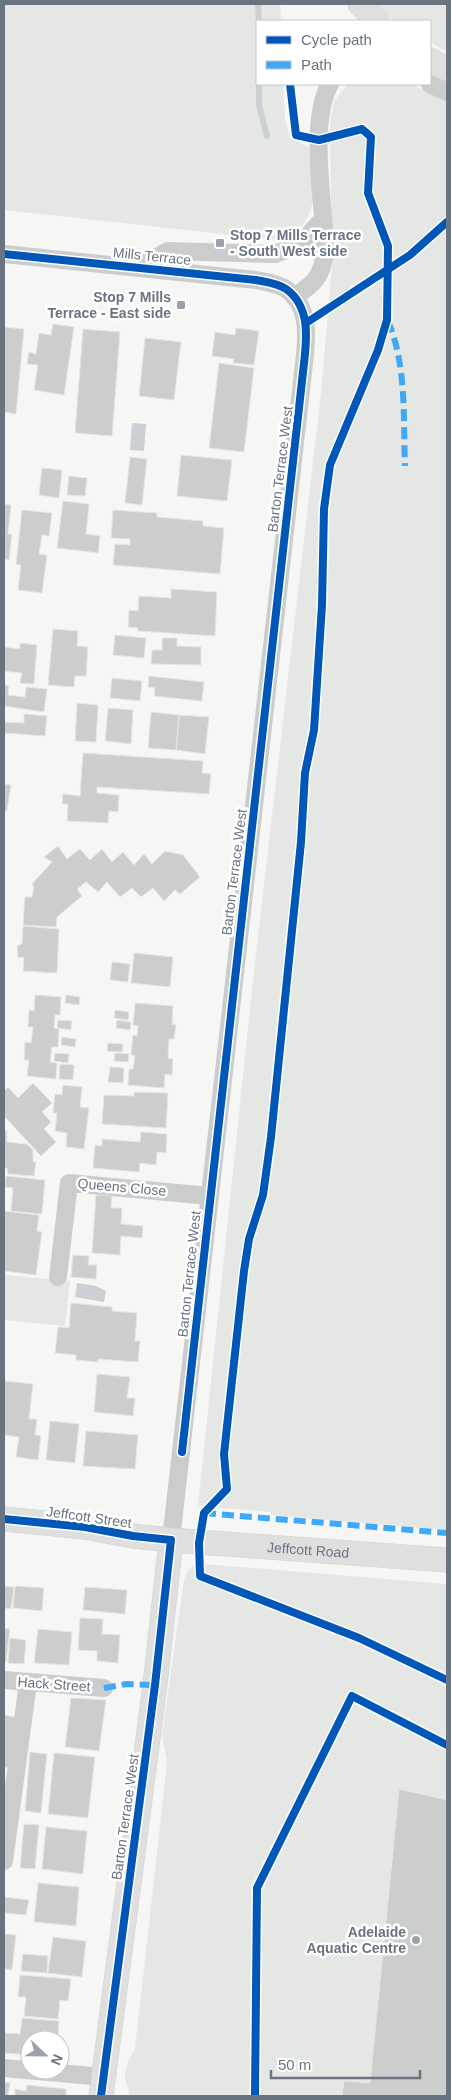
<svg xmlns="http://www.w3.org/2000/svg" width="451" height="2100" font-family="Helvetica,sans-serif">
<rect width="100%" height="100%" fill="#f6f6f5"/>
<!-- green -->
<path fill="#e4e7e3" d="M4,4H280L281,21H257V84H283L285,119L290,137L314,150C315,184 320,231 277,240L4,210Z
M376,4H447V52L430,42V21H394Z
M348,84H412L447,101V1530L271,1515V1512L198,1506L253,980L321,393L332,266L330,122L334,101Z
M4,1275L70,1281L65,1326L4,1320Z
M204,1564L447,1584V2096H129C130,2089 125,2083 125,2076C125,2066 130,2057 135,2049L167,1762L162,1736L184,1580C188,1569 191,1565 204,1564Z"/>
<!-- water -->
<path fill="#cbd0d4" d="M132,423L146,424L144,451L130,450Z
M77,1283L96,1286L106,1291L104,1302L75,1297Z"/>
<g fill="none" stroke-linecap="round" stroke-linejoin="round">
<!-- stream -->
<path stroke="#cbd0d4" stroke-width="6" d="M258,4L259,21
M259,84V105L267,136"/>
</g>
<!-- building -->
<path fill="#cccdcd" stroke="#e6e6e4" d="M53,324L74,327L64,395L34,390L38,365L27,364L29,352L36,354L39,333L51,335Z
M4,327L24,329L16,414L4,412Z
M236,328L259,331L254,365L233,363L234,359L212,356L215,332L235,335Z
M83,329L120,332L112,436L75,433Z
M145,338L181,342L174,400L139,396Z
M219,363L254,368L244,452L209,448Z
M181,455L232,460L227,501L177,496Z
M130,457L147,459L142,505L125,503Z
M42,468L62,470L59,498L39,495Z
M69,476L87,478L85,496L67,495Z
M63,501L89,504L86,534L100,536L98,553L57,548Z
M4,504L11,505L8,534H12L9,560L4,559Z
M22,510L52,513L49,536L42,535L39,554L47,555L42,593L18,590L21,565L16,564Z
M113,510L157,513V517L203,521V526L224,528L220,574L113,565L115,544L130,545V539L111,538Z
M171,589L217,592L215,636L138,631V628L128,627L129,610L138,611L139,596L171,598Z
M53,629L78,631L77,646L88,647L86,676H75L74,687L48,685Z
M115,635L146,638L144,658L113,655Z
M162,638H177V646L201,647V665L151,664L152,650H162Z
M20,643L37,645L34,684L20,683L22,673L4,671V647L20,649Z
M149,676L204,682L202,701L154,696L155,688L148,687Z
M112,678L142,681L140,701L110,698Z
M4,685L9,686L8,695L25,697L26,687L47,689L44,712L4,706Z
M77,703L98,705L96,742L75,741Z
M108,708L133,710L131,744L105,741Z
M151,712L179,715L176,750L148,748Z
M24,714L47,716L45,736L4,733V722L24,723Z
M179,715L209,717L205,754L176,750Z
M83,753L203,761L202,773L211,774L209,794L97,787V793L119,795L118,812L109,811L108,823L67,821L68,804H62L63,794L80,796Z
M4,784L11,785L7,811H4Z
M58,846L67,859L80,849L90,860L102,849L112,862L123,852L134,865L144,854L152,864L165,851L183,855L200,877L180,894L175,890L164,901L153,888L141,897L132,888L120,897L107,882L98,892L86,882L77,889L82,896L57,917L56,927L23,925L25,897H32L34,887L32,884L52,862L44,857Z
M23,926L59,929L57,973L23,971L24,957L18,958L17,946L22,944Z
M134,953L173,957L170,987L131,983Z
M112,962L130,964L128,982L110,980Z
M35,995L61,997L60,1015H55L54,1028L59,1029L58,1047H52L50,1062L57,1063L56,1079L27,1076L29,1060H24L25,1042L31,1043L33,1027H28L29,1010L34,1011Z
M66,995L80,997L79,1005L65,1003Z
M135,1003L173,1006L172,1024L176,1025L174,1039H169L168,1058L173,1059L172,1075L165,1074L164,1088L128,1085L129,1069H133L135,1056L131,1055L133,1035L137,1036L138,1026L133,1025Z
M115,1010L129,1012L128,1020L114,1018Z
M58,1020L72,1021L71,1030L57,1028Z
M117,1020L131,1022L130,1030L116,1028Z
M62,1037L76,1039L75,1047L61,1045Z
M108,1043L123,1044L122,1052L107,1051Z
M55,1053L69,1054L68,1063L54,1061Z
M115,1053L129,1054L128,1062L114,1061Z
M60,1064L74,1065L73,1080L59,1079Z
M110,1067L124,1068L123,1083L108,1082Z
M33,1083L52,1103L42,1112L51,1122L44,1129L56,1142L41,1156L4,1116V1091L8,1087L18,1098Z
M63,1085L82,1087L80,1107L89,1108L84,1149L66,1147L67,1133L55,1131L57,1113H53L55,1094L62,1095Z
M134,1092L168,1093L166,1128L102,1124L104,1095L134,1096Z
M4,1130L7,1131V1142L27,1144L33,1150V1162H36L34,1176L8,1174L7,1168H4Z
M141,1132L167,1134L166,1153L157,1152L156,1165L140,1163L139,1172L93,1168L95,1145L102,1146V1139L140,1142Z
M6,1176L45,1180L42,1214L11,1211L13,1188L5,1187Z
M96,1195L112,1196L111,1208H122L121,1224L143,1226L142,1238L121,1236L120,1255L92,1253Z
M4,1211L39,1215L37,1231L42,1232L36,1275L4,1271Z
M73,1255L89,1256L88,1265H97L96,1279L71,1277Z
M71,1303L112,1307V1311L137,1313L135,1341H140L138,1362L98,1359V1362L76,1360V1355L55,1353L58,1327L69,1328Z
M97,1374L130,1377L127,1398H135L133,1416L94,1412Z
M4,1381L33,1384L29,1419H37L35,1435L41,1436L38,1460L16,1457L19,1437L4,1435Z
M50,1421L79,1424L75,1463L46,1460Z
M86,1431L138,1435L135,1469L83,1466Z
M4,1586L14,1587L11,1609L4,1608Z
M15,1586L44,1588L42,1611L13,1608Z
M85,1587L127,1590L125,1614L83,1610Z
M80,1618L103,1619L102,1634L120,1635L118,1663L97,1661V1651L78,1650Z
M4,1628L10,1629L6,1662H4Z
M38,1629L72,1632L69,1665L34,1663Z
M10,1638L26,1640L24,1664L8,1663Z
M71,1698L106,1700L99,1751L65,1747Z
M4,1715L16,1717L11,1768L4,1767Z
M30,1752L47,1754L41,1813L25,1811Z
M54,1753L95,1757L88,1818L48,1814Z
M399,1789L447,1800V2096H342L344,2081L370,2083Z
M24,1824L39,1825L35,1869L20,1868Z
M46,1827L87,1831L83,1874L42,1869Z
M38,1883L79,1887L76,1926L34,1922Z
M4,1897L29,1900L26,1915L4,1913Z
M4,1934L16,1935L12,1970L4,1969Z
M53,1937L86,1941L82,1977L48,1973Z
M23,1954L48,1956L47,1973L21,1971Z
M20,1975L71,1979L68,2001L60,2000L58,2019L24,2016L26,1997H18Z
M22,2018L59,2021L58,2037L63,2038L62,2057H60V2040H30V2055L4,2053V2033L20,2034Z
M4,2082L10,2083L8,2096H4Z
M27,2085L66,2089V2096H15V2089L26,2091Z"/>
<g fill="none" stroke-linecap="round" stroke-linejoin="round">
<!-- secondary casing -->
<g stroke="#d2d2d2" stroke-width="25">
<g id="secondary">
<path d="M360,4L377,21"/>
<path d="M430,60L447,69"/>
<path id="s1" d="M4,1519L85,1527L133,1536L171,1540L447,1560"/>
<path d="M101,2096L155,1685L171,1540"/>
</g>
</g>
<!-- street -->
<path stroke="#cbcccc" stroke-width="18" d="M430,84L447,92
M4,254L256,280C266,282 277,283 286,289C313,308 306,345 303,372L171,1540
M139,267L168,251L275,254L293,247L305,239L323,219
M294,297C303,291 314,284 319,274C328,256 324,235 323,217C320,181 312,114 330,84
M58,1277L69,1183L210,1196
M4,1680L104,1688
M4,1861L28,1683
M4,2068L103,2077"/>
<!-- secondary -->
<use href="#secondary" stroke="#dfdfe0" stroke-width="24"/>
<!-- quiet -->
<path stroke="#3fa9f5" stroke-width="6" stroke-dasharray="12 6" stroke-linecap="butt" d="M388,321C407,366 403,418 405,466
M204,1513L447,1533
M104,1688L127,1684L155,1685"/>
<!-- cycleway casing -->
<g stroke="#fff" stroke-width="11">
<path id="cycleway" d="M290,84L296,135L319,140L362,129L371,137L368,193L388,246L387,320L378,350L330,465L324,509L322,605L314,730L305,773L301,842L271,1137L263,1195L249,1239L244,1271L224,1454L227,1489L204,1513L199,1543L200,1576L359,1638L447,1680
M4,254L256,280C266,282 277,283 286,289C313,308 306,345 303,372L182,1452
M306,323L410,255L447,222
M4,1519L85,1527L133,1536L171,1540L155,1685L101,2096
M255,2096L257,1888L352,1696L447,1745"/>
</g>
<!-- cycleway -->
<use href="#cycleway" stroke="#0057b8" stroke-width="8"/>
</g>
<!-- markers -->
<g fill="#9ba2aa" stroke="#fff" stroke-width="2">
<rect x="215" y="238" width="10" height="10" rx="2.5"/>
<rect x="176" y="300" width="10" height="10" rx="2.5"/>
<circle cx="416" cy="1940" r="5"/>
</g>
<g text-anchor="middle" stroke-width="5" stroke-linejoin="round" paint-order="stroke">
<!-- poi labels -->
<g font-size="14" font-weight="bold" fill="#6a7481" stroke="#fff" text-anchor="end">
<text x="230" y="240" text-anchor="start">Stop 7 Mills Terrace<tspan x="230" dy="16">- South West side</tspan></text>
<text x="171" y="302">Stop 7 Mills<tspan x="171" dy="16">Terrace - East side</tspan></text>
<text x="406" y="1937">Adelaide<tspan x="406" dy="16">Aquatic Centre</tspan></text>
</g>
<!-- street labels -->
<g font-size="14" fill="#6a7481" stroke="#fff">
<text transform="translate(152 256) rotate(6)" y="5">Mills Terrace</text>
<text transform="translate(280 469) rotate(-83)" y="5">Barton Terrace West</text>
<text transform="translate(234 872) rotate(-83)" y="5">Barton Terrace West</text>
<text transform="translate(122 1187) rotate(5)" y="5">Queens Close</text>
<text transform="translate(189 1274) rotate(-84)" y="5">Barton Terrace West</text>
<text transform="translate(89 1517) rotate(8)" y="5">Jeffcott Street</text>
<text dy="5" stroke="none"><textPath href="#s1" startOffset="306">Jeffcott Road</textPath></text>
<text transform="translate(54 1684) rotate(4)" y="5">Hack Street</text>
<text transform="translate(125 1817) rotate(-82)" y="5">Barton Terrace West</text>
</g>
</g>
<!-- border -->
<rect width="451" height="2100" fill="none" stroke="#6a7481" stroke-width="10"/>
<!-- legend -->
<rect x="256" y="20" width="175" height="65" fill="#ffffff" stroke="#c3c7cd"/>
<rect x="266" y="36" width="25" height="8" fill="#0057b8" stroke="#c3c7cd"/>
<text x="301" y="45" font-size="15" fill="#6a7481">Cycle path</text>
<rect x="266" y="61" width="25" height="8" fill="#3fa9f5" stroke="#c3c7cd"/>
<text x="301" y="70" font-size="15" fill="#6a7481">Path</text>
<!-- north arrow -->
<g transform="translate(45 2055) rotate(112)"><circle r="24" fill="#ffffff" stroke="#c3c7cd"/>
<path d="M0-4L9 19L0 12L-9 19Z" fill="#9ba2aa"/>
<text y="-8" font-size="14" font-weight="bold" text-anchor="middle" fill="#6a7481">N</text>
</g>
<!-- scale -->
<path d="M271 2070v8h149v-8" fill="none" stroke="#6a7481" stroke-width="2.5"/>
<text x="278" y="2070" font-size="15" fill="#6a7481" stroke="#ffffff" stroke-width="4" paint-order="stroke">50 m</text>
</svg>
